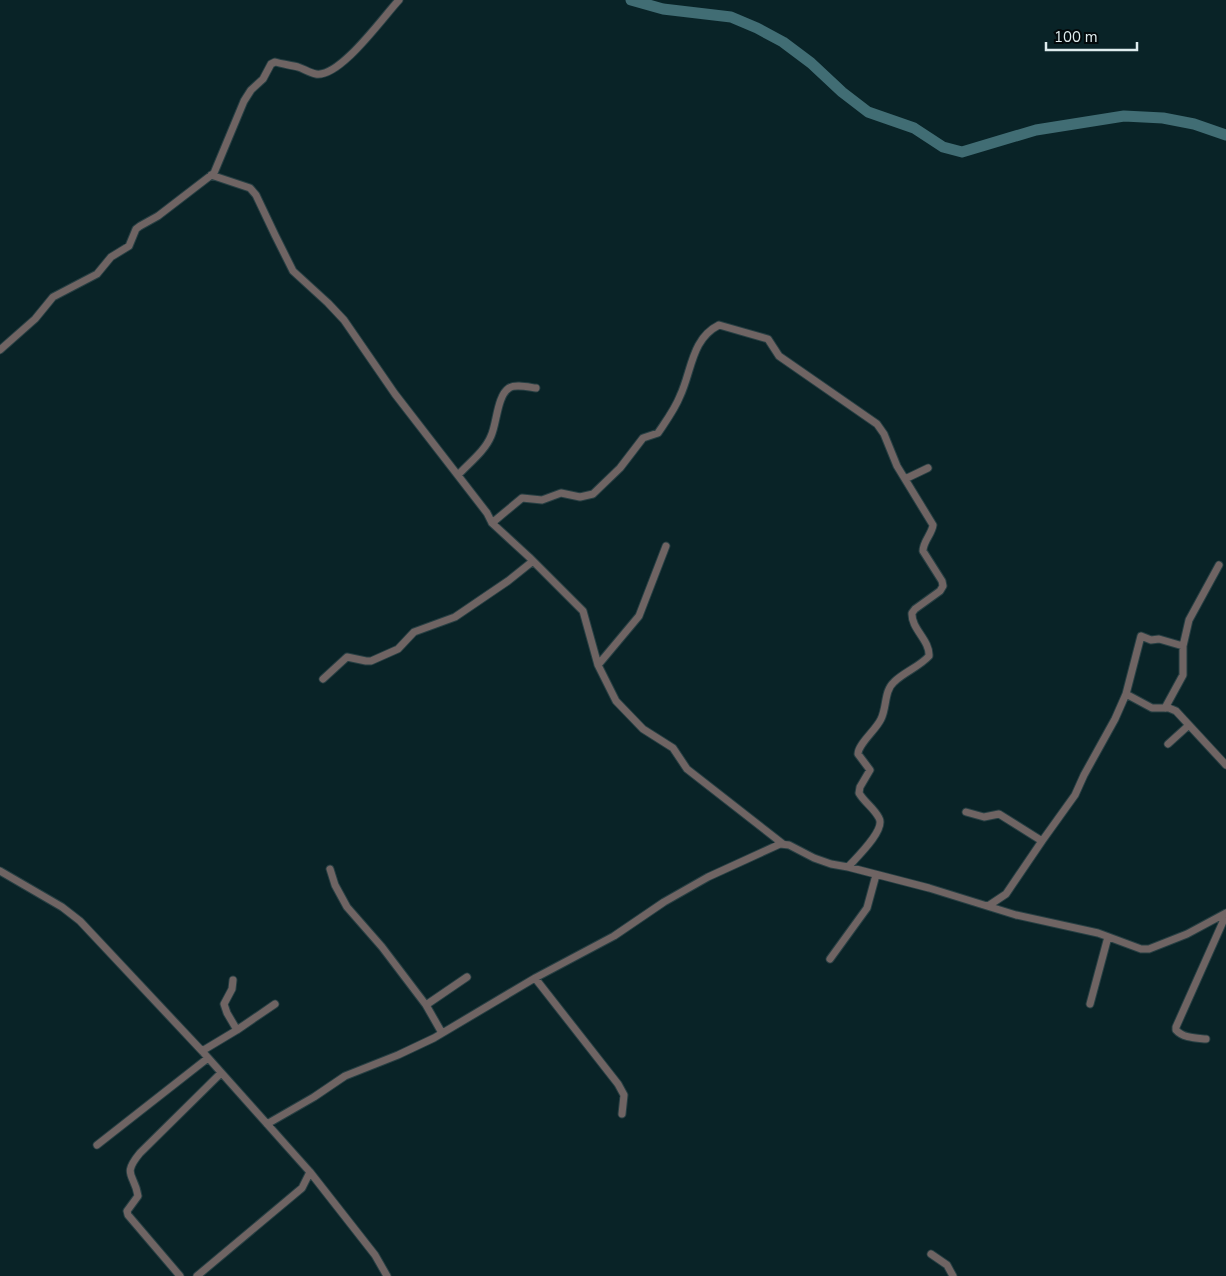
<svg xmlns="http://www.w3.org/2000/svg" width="1226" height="1276" font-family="'Nunito Sans',sans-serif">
<rect width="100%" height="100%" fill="#092327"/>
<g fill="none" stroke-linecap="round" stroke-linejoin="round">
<!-- river -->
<path stroke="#416d74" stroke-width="11" d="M631,0L663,9L731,17L757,28L783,42L811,63L842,92L868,112L914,128L943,147L962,152L1036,130L1124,116L1163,118L1194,124L1226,135"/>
<!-- street casing -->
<g stroke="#273f43" stroke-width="9">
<path id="street" d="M211,175L250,188L256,195L275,235L293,271L328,303L344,320L395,394L487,513L492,523L529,557L583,611L598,665L616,701L643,729L673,748L687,769L783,844
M0,350L35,319L53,297L97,274L111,257L129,246L136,229L140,226L158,216L214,173L244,101L251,90L263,79L271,64L275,62C282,64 290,65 298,67C304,69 310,73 316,74C340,78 383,17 399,0
M458,475C469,463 485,451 491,436C497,423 497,396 509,388C515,384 528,387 536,388
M905,479L928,468
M492,523L522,498L542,500L561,493L580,497L593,494L620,468L643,438L658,433C666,421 675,409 680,396C692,371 691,339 719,325L768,339L779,356L877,424L884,434L897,466L933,525C932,534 923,541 923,551L942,581L943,586L940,591L915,609L912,613C911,629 930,640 929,656C919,667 904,672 894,682C884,691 887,707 881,719C876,730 858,744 858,754L870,770L860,787L859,793C864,802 874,808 879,818C886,830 856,858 848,867
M598,665L639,616L666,546
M323,679L347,657L366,661H371L398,649L414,632L455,617L508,581L533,561
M1126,694L1152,708H1169L1176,711L1226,765
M1165,708L1183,675V646L1189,620L1219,565
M1168,744L1189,725
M966,812L984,817L999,814L1042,841
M330,869L335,885L347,907L382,947L426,1005L442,1033
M0,871L62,907L80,921L202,1051L310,1172L375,1255L387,1276
M988,906L1006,894L1042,841L1075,795L1084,775L1115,719L1126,694L1141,636L1151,640L1159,639L1183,646
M830,959L867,908L876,875
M535,978L618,1084L624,1095L622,1114
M233,980L232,989L224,1004L227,1013L237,1030
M1090,1004L1108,937
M426,1005L467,977
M1206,1039C1195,1038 1183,1038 1176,1030V1027L1226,915
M202,1051L237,1030L275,1004
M267,1124L314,1097L345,1076L398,1055L434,1038L535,978L614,936L664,902L708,877L780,844L789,845L814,858L831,864L848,867L929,888L1016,915L1098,933L1141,949H1149L1187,934L1226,913
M97,1145L208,1058
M931,1254L947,1265L953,1276
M180,1276L128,1215L127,1211L138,1196C135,1174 121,1176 140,1153L221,1073
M197,1276L302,1188L310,1172"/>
</g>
<!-- street -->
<use href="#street" stroke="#6f6463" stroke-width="7"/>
</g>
<!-- scale -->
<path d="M1046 42v8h91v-8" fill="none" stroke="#deecee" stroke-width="2.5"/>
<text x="1054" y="42" font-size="15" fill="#deecee" stroke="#030a0c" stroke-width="4" paint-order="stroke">100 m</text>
</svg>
